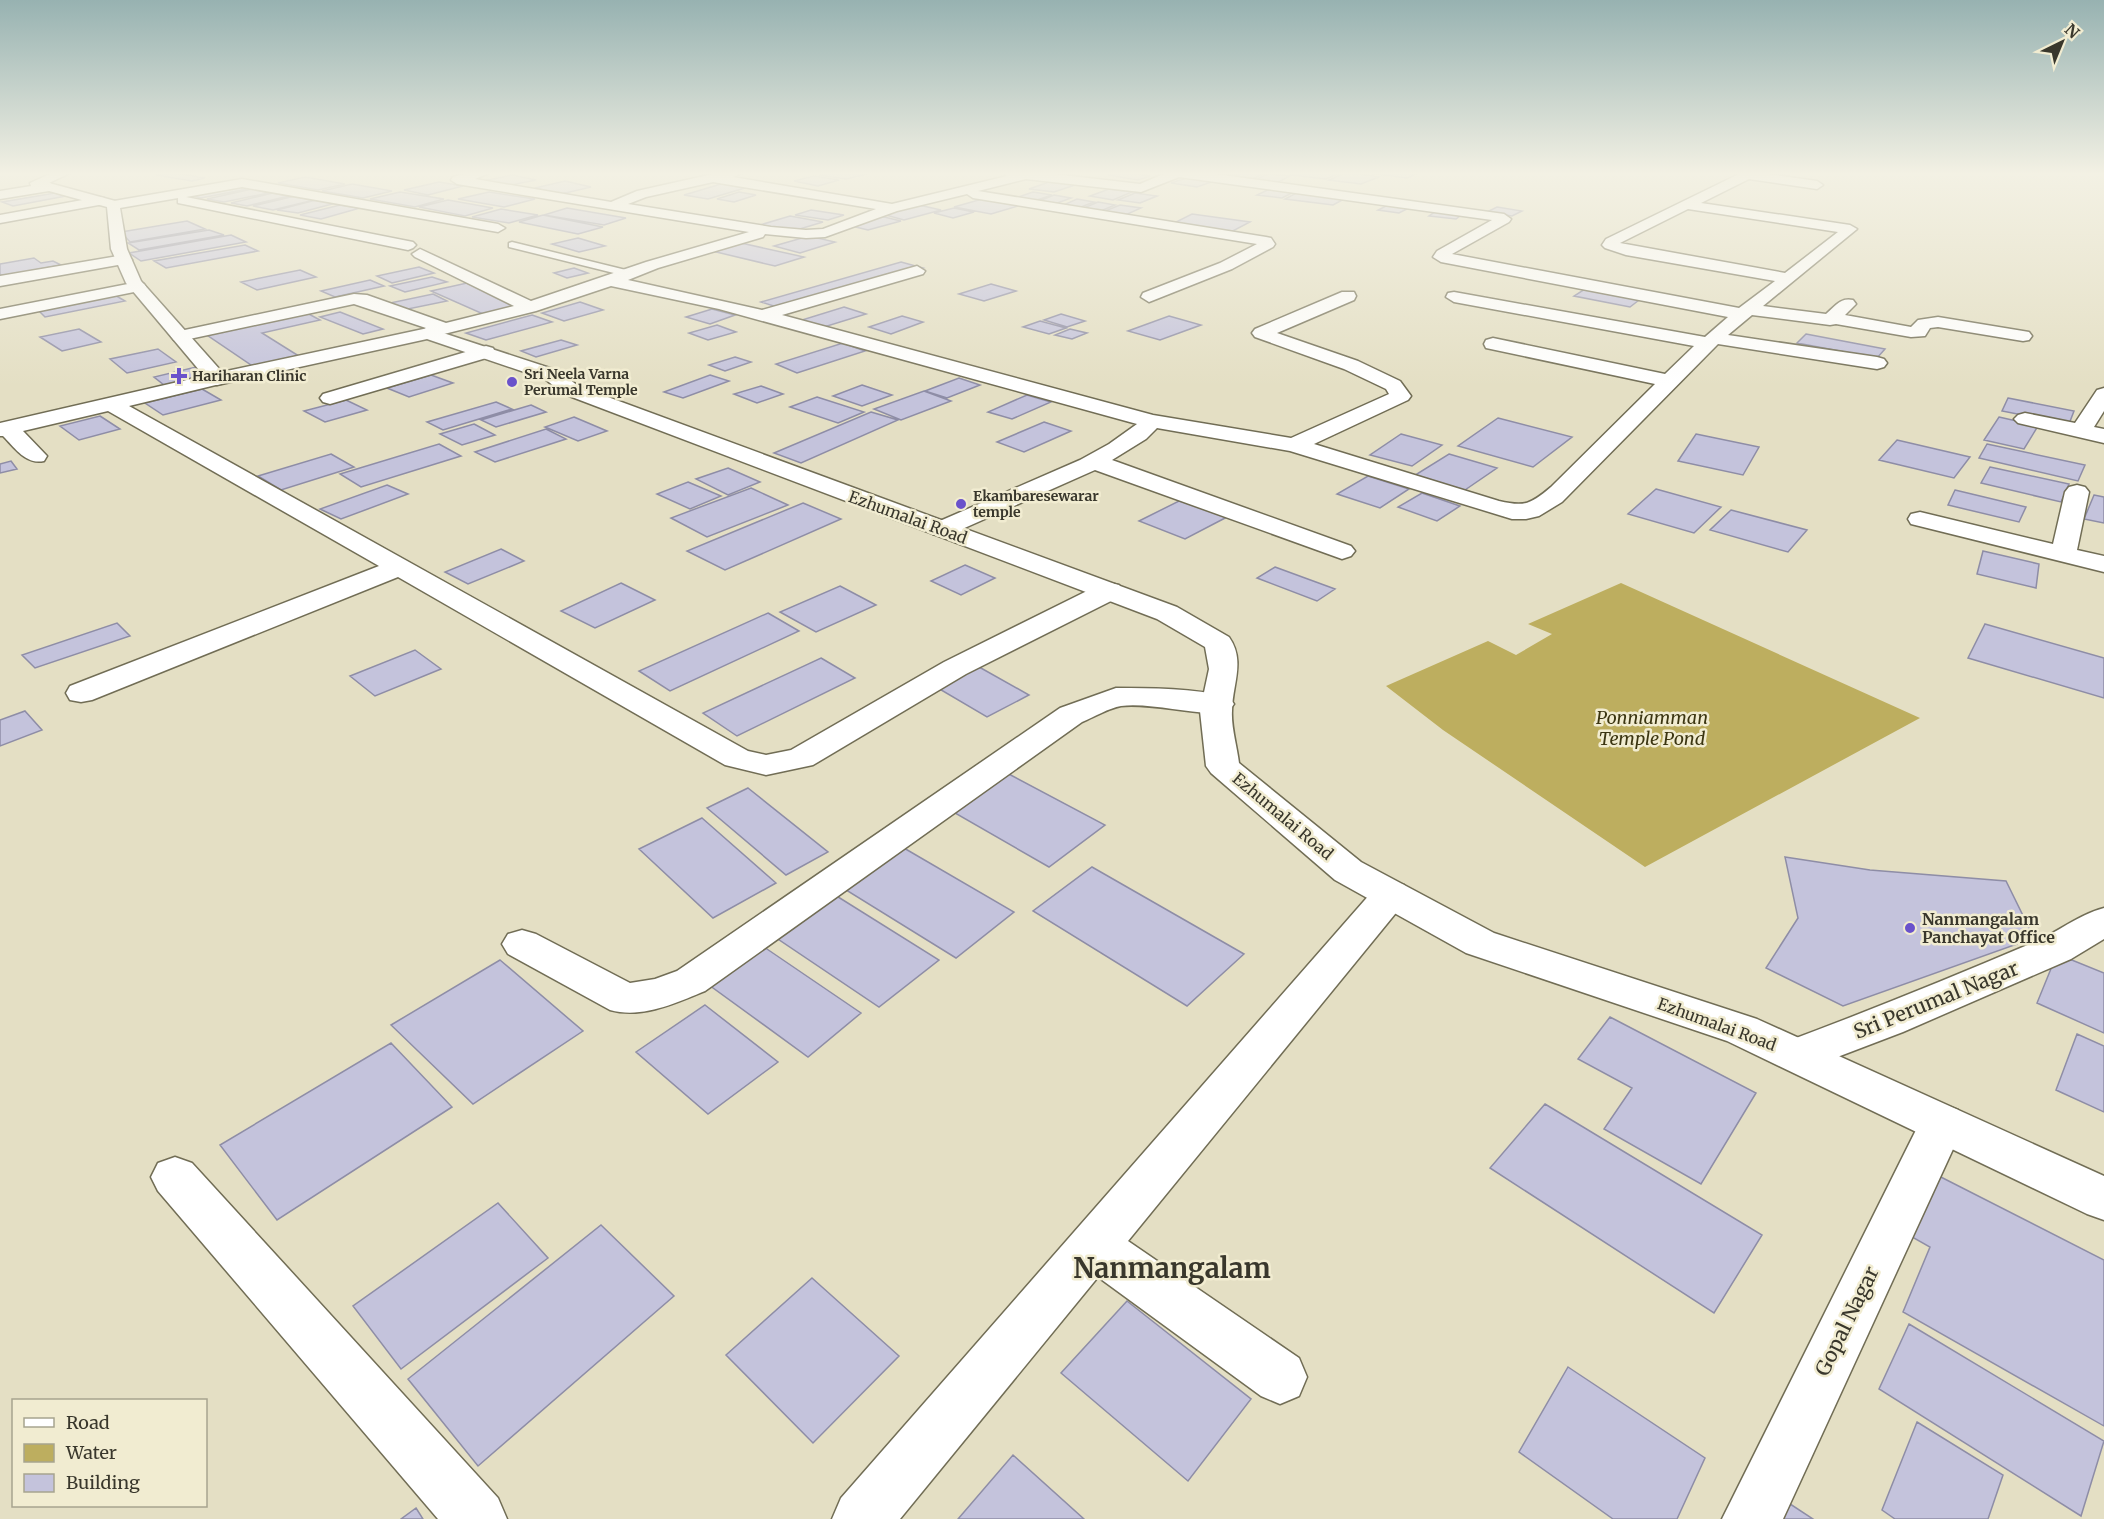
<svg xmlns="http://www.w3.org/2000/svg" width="2104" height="1519" font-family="Merriweather,serif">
<rect width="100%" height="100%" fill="#e4dfc4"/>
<!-- water -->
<path fill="#bdae5f" d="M1621,583L1920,718L1645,867L1443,730L1386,686L1488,641L1516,655L1552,634L1528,624Z"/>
<!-- building -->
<path fill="#c4c3dc" stroke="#8e8da6" stroke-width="1.5" d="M165,173H175L205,178L192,181L156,175Z
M826,173H862L867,174L846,179L819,175Z
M1115,173H1133L1150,176L1138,180L1108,175Z
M1239,173H1265L1250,180L1229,177Z
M1295,173H1340L1326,179L1291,175Z
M1345,173H1354L1379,177L1361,184L1329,180Z
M1369,173H1418L1407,178Z
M1268,174L1290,176L1276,183L1254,180Z
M512,175L536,180L506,186L483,181Z
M814,176L839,180L818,186L794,181Z
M1192,176L1217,180L1197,187L1171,183Z
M305,177L345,184L318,190L278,183Z
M565,181L591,187L561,194L535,188Z
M439,182L463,186L428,195L404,190Z
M1049,182L1075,185L1054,192L1029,189Z
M352,184L392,191L363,198L322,191Z
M721,184L745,188L708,199L684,195Z
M233,185L247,189L201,198L188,194Z
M1274,187L1298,190L1282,198L1257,195Z
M252,189L269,193L224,202L207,199Z
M1109,189L1132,192L1113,200L1090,196Z
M1300,191L1348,197L1333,205L1285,199Z
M400,192L444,199L415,207L370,199Z
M489,192L535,199L504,207L458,199Z
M739,192L756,195L734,202L717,199Z
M1033,192L1052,195L1031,202L1012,199Z
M55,193L66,196L13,206L2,202Z
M273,193L289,196L247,206L231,203Z
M1135,193L1157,196L1140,203L1118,200Z
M1054,195L1071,198L1052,205L1034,203Z
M295,196L314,200L273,210L253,206Z
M982,199L1018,206L991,214L954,207Z
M1077,199L1094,202L1076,209L1059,207Z
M316,200L336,203L298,213L277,210Z
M448,200L493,208L465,216L419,207Z
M1098,202L1115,205L1096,213L1079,210Z
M1392,203L1413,206L1399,213L1378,210Z
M340,205L360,208L321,219L300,215Z
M919,205L941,210L904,220L882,214Z
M1120,205L1141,208L1121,217L1100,213Z
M1497,207L1522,211L1512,216L1487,212Z
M567,208L626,218L604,225L544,215Z
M954,208L974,212L953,218L934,213Z
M501,209L538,215L509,223L472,217Z
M1439,209L1465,212L1456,219L1429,216Z
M811,210L844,215L828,220L795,215Z
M1192,214L1250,222L1229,233L1170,225Z
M543,215L603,227L578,234L519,222Z
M790,216L823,222L793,231L760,225Z
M880,216L901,221L868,230L847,225Z
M187,221L205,229L130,242L121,232Z
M209,230L224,235L139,250L128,243Z
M231,235L246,242L141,261L129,253Z
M809,236L835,242L800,253L774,246Z
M578,238L605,246L579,252L552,244Z
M741,243L804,257L775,266L712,251Z
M245,245L258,251L166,268L154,261Z
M34,258L41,263L53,261L61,265L3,276L0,274V264Z
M901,262L923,268L783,309L761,302Z
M419,267L434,273L392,283L377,276Z
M574,268L588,273L567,278L554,273Z
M300,270L316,277L257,290L241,282Z
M432,277L447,282L405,292L390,286Z
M370,280L384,286L335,297L321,291Z
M467,283L520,305L483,314L431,291Z
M991,284L1016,291L984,301L959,294Z
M1588,287L1643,297L1630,307L1574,296Z
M113,294L125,301L45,317L36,308Z
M433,294L447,301L403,310L390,303Z
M580,302L603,310L564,321L542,313Z
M844,307L866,314L824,327L802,320Z
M712,309L735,315L710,324L686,317Z
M305,312L320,320L262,333L302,358L257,369L204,333Z
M340,312L383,329L363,334L320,317Z
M1061,314L1085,321L1067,327L1044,320Z
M532,315L552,322L486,340L466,333Z
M902,316L923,322L891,334L869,327Z
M1169,316L1201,325L1160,340L1128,331Z
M1040,321L1066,328L1049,334L1023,327Z
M717,325L736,332L708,340L689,333Z
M79,329L101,342L62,351L40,337Z
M1070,329L1087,333L1072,339L1055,335Z
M1806,334L1885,349L1877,358L1797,343Z
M561,340L577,345L536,357L521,351Z
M843,343L865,351L797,373L776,364Z
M158,349L176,362L127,373L110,359Z
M735,357L751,362L725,371L709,365Z
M196,367L206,375L164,385L154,377Z
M431,375L453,383L409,397L387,388Z
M710,375L729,381L683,398L664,392Z
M959,378L980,385L947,398L925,391Z
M862,385L892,395L862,406L833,396Z
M761,386L783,394L757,403L734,394Z
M202,389L221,400L163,415L145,403Z
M924,391L951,401L901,420L874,409Z
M1027,395L1051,402L1012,419L988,412Z
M817,397L864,412L838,423L790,407Z
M2008,398L2074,411L2069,424L2002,411Z
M346,400L367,410L325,422L304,411Z
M496,402L512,409L443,430L427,422Z
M531,405L546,412L496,427L481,420Z
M871,412L898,420L801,463L774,453Z
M100,416L120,429L79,440L60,426Z
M574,417L607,431L578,441L545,427Z
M1999,417L2038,426L2024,449L1984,440Z
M1498,418L1572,437L1533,467L1458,446Z
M1044,422L1071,431L1024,452L997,442Z
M474,424L495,435L462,445L440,434Z
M546,429L566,439L495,462L475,452Z
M1401,434L1442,445L1412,466L1370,455Z
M1696,434L1759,447L1743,475L1678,461Z
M1897,440L1970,457L1954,478L1879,460Z
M439,444L461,456L361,487L340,474Z
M1987,444L2085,465L2078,481L1979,458Z
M331,454L354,467L281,490L258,476Z
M1449,454L1497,468L1462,492L1412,477Z
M11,461L17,469L0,473V464Z
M1990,467L2069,484L2061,502L1981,483Z
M728,468L760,482L728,495L696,479Z
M1368,476L1409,489L1380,508L1337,494Z
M688,482L721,496L690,509L657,494Z
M387,485L408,494L341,519L320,509Z
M751,488L788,505L707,537L671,518Z
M1656,489L1721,507L1694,533L1628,514Z
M1955,490L2026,507L2019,522L1948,505Z
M1422,493L1460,506L1437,521L1398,507Z
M2094,495L2104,497V523L2084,519Z
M1181,500L1227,517L1185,539L1139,521Z
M803,503L841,519L725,570L687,551Z
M1731,510L1807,530L1788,552L1710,530Z
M501,549L524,561L468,584L445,572Z
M1983,551L2039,564L2036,588L1977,574Z
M965,565L995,578L961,595L931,581Z
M1275,567L1335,589L1317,601L1257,578Z
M621,583L655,600L595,628L561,611Z
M840,586L876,605L816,632L780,612Z
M768,613L799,631L670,691L639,671Z
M117,623L130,636L35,668L22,655Z
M1985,624L2104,658V698L1968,658Z
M415,650L441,669L375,696L350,676Z
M821,658L855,678L737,736L703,713Z
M972,663L1029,695L987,717L931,684Z
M25,711L42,730L0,746V720Z
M1005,772L1105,825L1049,867L948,809Z
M748,788L828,852L786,875L707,808Z
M702,818L776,883L713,918L639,849Z
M897,844L1014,912L956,958L838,885Z
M1785,857L1870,870L2006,881L2034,938L1843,1006L1766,968L1798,918Z
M1092,867L1244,954L1187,1006L1033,911Z
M827,890L939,960L879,1007L766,931Z
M764,947L861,1013L808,1057L709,985Z
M2057,954L2104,973V1033L2037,1003Z
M500,960L583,1031L473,1104L391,1025Z
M705,1005L778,1062L708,1114L636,1052Z
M1610,1017L1756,1093L1701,1184L1604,1129L1632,1088L1578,1059Z
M2077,1034L2104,1046V1112L2056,1090Z
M391,1043L452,1107L277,1220L220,1145Z
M1545,1104L1762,1235L1714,1313L1490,1168Z
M1931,1172L2104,1260V1426L1903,1312L1930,1247L1905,1233Z
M498,1203L548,1258L401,1369L353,1306Z
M601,1225L674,1296L478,1466L408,1379Z
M812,1278L899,1356L813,1443L726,1355Z
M1127,1301L1251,1399L1188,1481L1061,1373Z
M1909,1324L2104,1441L2081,1516L1879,1389Z
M1568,1367L1705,1458L1677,1519H1613L1519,1452Z
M1917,1422L2003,1475L1988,1519H1895L1882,1510Z
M1013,1455L1084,1519H958Z
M1784,1500L1813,1519H1776Z
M416,1508L423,1519H401Z"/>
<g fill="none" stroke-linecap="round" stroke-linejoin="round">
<!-- service casing -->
<g stroke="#716d55" stroke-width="3">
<path id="service" d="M512,242L630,271L631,273L626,276L509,247V243Z"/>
</g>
<!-- minor casing -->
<g stroke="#716d55" stroke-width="3">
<path id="minor" d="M468,173H489L475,179L611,202L637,191L713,174L742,173L733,177L892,204L1007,176L1004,173H1045L1140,184L1166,173H1208L1504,214L1511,219L1509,222L1452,254L1739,308L1775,281L1626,255L1605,248L1602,245L1606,239L1741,173H1761L1817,181L1823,185L1817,189L1749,179L1701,203L1850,225L1857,229L1763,306L1826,314C1835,306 1841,297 1853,300L1856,304L1845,315L1911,327L1918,320L1938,317L2023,331L2029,332L2032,336L2029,340L2023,341L1938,327L1930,328L1925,336L1911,337L1836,324L1830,325L1752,315L1728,335L1877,357L1884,359L1887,363L1884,367L1877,369L1718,344L1562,502L1539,516L1526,519H1512L1290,451L1157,428L1146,439L1112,460L1351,546L1355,551L1351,556L1342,559L1095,470L951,534L942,536L933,534L930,529L933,524L1080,460L1109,444L1137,424L719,309L611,286L536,311L428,338L422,337L419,333L426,328L354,304L180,341L174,340L171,336L174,332L180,331L354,294L367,295L446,323L514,306L415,257L412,254L420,249L531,301L646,262L749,232L457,184L451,180L453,177ZM1179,177L1492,220L1437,251L1433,257L1441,262L1728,317L1705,337L1454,292L1448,293L1446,297L1454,302L1694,346L1665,374L1493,338L1486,340L1484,344L1486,348L1655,384L1551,487C1531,504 1525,507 1499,501L1314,444L1408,400L1411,396L1400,381L1358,361L1277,333L1354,300L1356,296L1354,292H1342L1255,329L1252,333L1255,337L1344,369L1386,389L1389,394L1291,438L1153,415L782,315L923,274L925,271L917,266L762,310L628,280L658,268L763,237L765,234L806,238L825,237L897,211L967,194L973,198L1257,244L1220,263L1143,293L1141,297L1149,302L1232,269L1273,247L1275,244L1271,238L1266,237L978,191L1026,179L1141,192ZM713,182L876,209L823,229L806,230L771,227L628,204L646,197ZM1688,209L1838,232L1785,273L1620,243Z
M242,179L498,224L505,228L498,232L242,187L186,197L413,242L416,245L413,248L408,250L183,204L178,203V198L114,209L107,205L114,201Z
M50,183L56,187L55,190L0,199V191Z
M99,197L104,198L106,201L104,204L0,223V215Z
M124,255L132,260L129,263L0,286V276Z
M138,282L144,284L146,287L144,290L0,319V309Z
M486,346L493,348L495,352L493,356L330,404L323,402L320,398L323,394Z
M217,373L224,375L227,379L224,383L129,406L748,751L766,755L791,750L944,662L1099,585L1109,583L1119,585L1123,591L1119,597L966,674L813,765L766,775L725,765L398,577L92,700L81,702L70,700L66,693L70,686L379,566L108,411L23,431L47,456L44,461C26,465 15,448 3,436H0V423Z
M2104,388V411L2094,427L2104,429V443L2018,423L2014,419L2018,415L2025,413L2075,423L2097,390Z
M2077,485L2085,487L2089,492L2077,550L2104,556V572L1911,524L1908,519L1911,514L1920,512L2053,544L2065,492L2069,487Z
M1116,688C1154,688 1192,688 1229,697L1234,704L1229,711C1199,718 1155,702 1121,706C1109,708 1094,717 1082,722L705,991C676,1003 642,1019 610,1010L508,954L502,944L508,934L522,930L536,934L630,983L655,979L677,971L1060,708Z
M1391,881L1404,885L1410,894L1404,903L1128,1241L1299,1358L1307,1377L1299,1396L1280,1404L1261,1396L1098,1277L900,1519H832L841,1498L1378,885Z
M2104,908V939L2071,959L1903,1032L1798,1072L1783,1067L1776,1055L1783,1043C1866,1012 1948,979 2030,944C2056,934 2077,915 2104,908Z
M1942,1104L1958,1110L1965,1123L1783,1519H1722L1926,1110Z
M175,1157L192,1163L498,1498L507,1519H438L158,1191L151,1177L158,1163Z"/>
</g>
<!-- tertiary casing -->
<g stroke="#716d55" stroke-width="3">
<path id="tertiary" d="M52,173H70L49,183L119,202L127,249L141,281L222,372L428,328L559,371L578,386L1177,607L1229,637C1246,661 1232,685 1232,711C1231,727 1237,746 1239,763L1361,862L1494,933L1757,1019L2104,1176V1220L2087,1214L1727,1041L1466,953L1335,880L1211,773L1206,766L1200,711L1209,669L1205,647L1157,619L564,394L545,379L427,339L217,385L210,383L126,283L111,249L107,207L31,186L30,183Z"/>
</g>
<!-- service -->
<use href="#service" fill="#fff" fill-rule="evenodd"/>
<!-- minor -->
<use href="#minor" fill="#fff" fill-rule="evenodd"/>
<!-- tertiary -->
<use href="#tertiary" fill="#fff" fill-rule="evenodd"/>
</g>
<!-- sky -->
<linearGradient id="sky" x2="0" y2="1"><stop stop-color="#97b2b1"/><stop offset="0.45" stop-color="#f3f1e4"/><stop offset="1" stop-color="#f3f1e4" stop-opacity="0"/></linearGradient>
<rect width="2104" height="386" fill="url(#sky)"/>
<!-- markers -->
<g fill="#6a52cb" stroke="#f1ecd1" stroke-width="2">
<path d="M176 367h6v6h6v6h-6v6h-6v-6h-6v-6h6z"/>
<circle cx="512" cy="382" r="6"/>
<circle cx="961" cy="504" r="6"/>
<circle cx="1910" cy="928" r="6"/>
</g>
<g text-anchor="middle" stroke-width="5" stroke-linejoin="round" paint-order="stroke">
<!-- far-poi labels -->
<g font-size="14" font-weight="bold" fill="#39372c" stroke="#f1ecd1" text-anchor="start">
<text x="524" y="379">Sri Neela Varna<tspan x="524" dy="16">Perumal Temple</tspan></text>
<text x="192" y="381">Hariharan Clinic</text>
<text x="973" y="501">Ekambaresewarar<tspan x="973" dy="16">temple</tspan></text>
</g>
<!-- street labels -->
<g font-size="16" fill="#39372c" stroke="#f1ecd1">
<text transform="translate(908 517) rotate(20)" y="6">Ezhumalai Road</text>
<text transform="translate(1283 816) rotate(40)" y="6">Ezhumalai Road</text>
<text transform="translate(1717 1024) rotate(20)" y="6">Ezhumalai Road</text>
</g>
<!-- poi labels -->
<g font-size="16" font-weight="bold" fill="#39372c" stroke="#f1ecd1" text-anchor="start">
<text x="1922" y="925">Nanmangalam<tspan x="1922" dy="18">Panchayat Office</tspan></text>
</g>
<!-- water labels -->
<g font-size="18" font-style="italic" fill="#3b3511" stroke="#f1ecd1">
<text x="1652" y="724">Ponniamman<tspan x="1652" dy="21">Temple Pond</tspan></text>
</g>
<!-- near-street labels -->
<g font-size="20" fill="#39372c" stroke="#f1ecd1">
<text transform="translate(1936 1000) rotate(-22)" y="7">Sri Perumal Nagar</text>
<text transform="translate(1847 1321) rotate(-64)" y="7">Gopal Nagar</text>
</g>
<!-- near-district labels -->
<g font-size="27" font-weight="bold" fill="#39372c" stroke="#f1ecd1">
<text x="1172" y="1278">Nanmangalam</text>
</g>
</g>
<!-- legend -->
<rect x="12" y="1399" width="195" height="108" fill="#f1ecd1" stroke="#a7a48f" stroke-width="1.5"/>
<rect x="24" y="1418" width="30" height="9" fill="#ffffff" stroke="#a7a48f" stroke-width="1.5"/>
<text x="66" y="1429" font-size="18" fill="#39372c">Road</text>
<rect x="24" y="1444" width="30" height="18" fill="#bdae5f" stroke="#a7a48f" stroke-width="1.5"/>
<text x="66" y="1459" font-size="18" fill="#39372c">Water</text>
<rect x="24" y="1474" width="30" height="18" fill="#c4c3dc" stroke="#a7a48f" stroke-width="1.5"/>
<text x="66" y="1489" font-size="18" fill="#39372c">Building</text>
<!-- north arrow -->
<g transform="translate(2062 42) rotate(43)" stroke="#f1ecd1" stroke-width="4.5" paint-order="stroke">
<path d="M0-4.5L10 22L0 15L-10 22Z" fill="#39372c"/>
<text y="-9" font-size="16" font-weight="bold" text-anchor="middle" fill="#39372c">N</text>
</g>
</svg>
